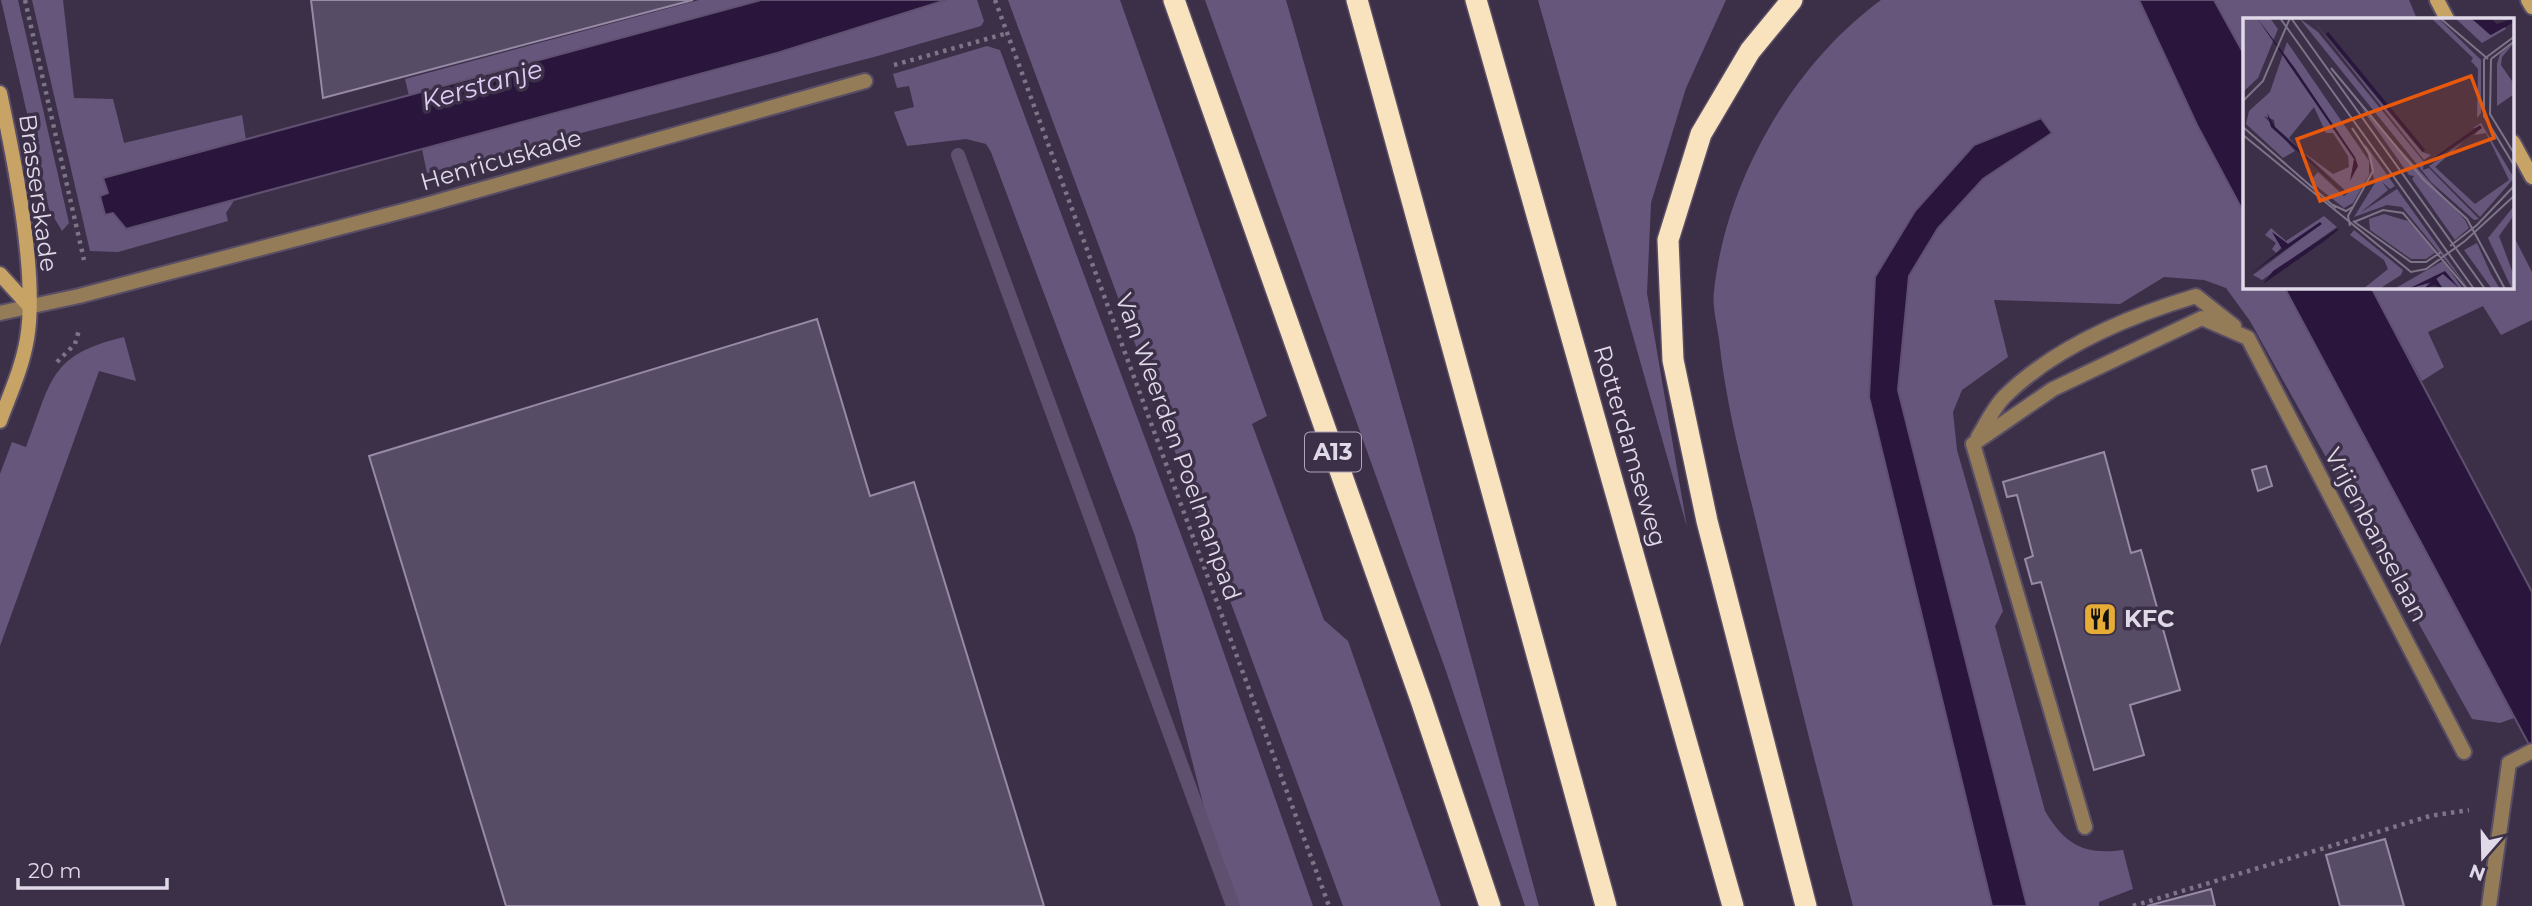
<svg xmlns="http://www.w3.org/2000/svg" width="2532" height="906" font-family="Montserrat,sans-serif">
<rect width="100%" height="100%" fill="#3c3048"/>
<!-- green -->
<path fill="#67567c" d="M1,0H18L69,223L62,231L49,209Z
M32,0H63L74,98L113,99L124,143L242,115L246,140L104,178L114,213L126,229L235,199L226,213L228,221L118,252L90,251Z
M699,0H761L409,96L405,79Z
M946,0H977L984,21L981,26L874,57L427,173L422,149L777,53Z
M1008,0H1120L1267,416L1252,424L1324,620L1348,641L1441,906H1343Z
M1205,0H1286L1413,444L1539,906H1525L1446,671Z
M1538,0H1726L1686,88L1651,203L1647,293L1687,527Z
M1881,0H2139L2197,125L2245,215V287H2284L2514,718L2500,723L2472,719L2250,321L2226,288L2204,280L2164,277L2120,304L1994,300L2008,357L1962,390L1953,412L1957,450L2003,611L1995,626L2045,811C2065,845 2084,855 2123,850L2133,889L2099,902V906H1853C1817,773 1784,639 1752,505C1738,449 1725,396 1719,339C1717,324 1712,306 1714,291C1726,181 1792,65 1881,0Z
M2214,0H2409L2417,19H2245V56Z
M987,46L1000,50L1202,591L1313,906H1229L1135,536L991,152L986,144L966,139L907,146L894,112L914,107L909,86L897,88L893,74Z
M2513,235L2532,272V320L2501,335L2483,306L2428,332L2444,367L2422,381L2371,287H2513Z
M124,337L136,381L99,371L0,646V474L12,442L26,447C52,381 48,355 124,337Z"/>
<!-- water -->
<path fill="#2a163c" stroke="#605070" stroke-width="2" d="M761,0H946L777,53L126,229L113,213L105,215L100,196L108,193L103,178Z
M2139,0H2214L2245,56V215L2197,125Z
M2041,118L2052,133L1983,179L1938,228L1909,276L1898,390L2027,906H1992L1869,397L1875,277L1915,211L1974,145Z
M2284,287H2371L2532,592V750Z"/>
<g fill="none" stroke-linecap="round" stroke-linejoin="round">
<!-- stream -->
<path stroke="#605070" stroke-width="14" d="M958,155L1233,906"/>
</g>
<!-- building -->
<path fill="#574c65" stroke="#978aa7" stroke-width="2" d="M311,0H693L323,98Z
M817,319L870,496L914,482L1044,906H506L369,456Z
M2104,452L2131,553L2141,550L2180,690L2130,705L2144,755L2094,770L2041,582L2032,584L2025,559L2033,556L2017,495L2007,497L2003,482Z
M2266,466L2272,486L2258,491L2252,470Z
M2385,839L2404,906H2340L2326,855Z
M2211,889L2215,906H2147Z"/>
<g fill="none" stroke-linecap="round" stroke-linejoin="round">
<!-- service casing -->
<g stroke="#594e65" stroke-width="18">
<path id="service" d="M1978,437C1986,424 1994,407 2005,396C2056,346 2129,316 2196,296L2234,326
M2085,827L1973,444L2053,389L2202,318L2248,338L2464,752
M2489,906L2509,763"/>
</g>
<!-- minor casing -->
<g stroke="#594e65" stroke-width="18">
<path id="minor" d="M0,313L79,296L422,206L865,81
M2509,763L2532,751"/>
</g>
<!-- secondary casing -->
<g stroke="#594e65" stroke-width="18">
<path id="secondary" d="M2437,0L2447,19
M2528,0L2532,7
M0,93C14,159 38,274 27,339C22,368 10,394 0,421
M2513,142L2532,177
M0,274L30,307"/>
</g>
<!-- motorway casing -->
<g stroke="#594e65" stroke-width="24">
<path id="motorway" d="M1174,0L1421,700L1490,906
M1357,0L1606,906
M1476,0L1733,906
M1792,0L1750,51L1701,134L1668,240L1673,360L1707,521L1806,906"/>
</g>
<!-- path -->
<path stroke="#7d7488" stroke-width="4.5" stroke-dasharray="3.5 5" stroke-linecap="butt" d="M25,0L84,260
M995,0L1329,906
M894,65L1008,33
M57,362L75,344L79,330
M2133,906L2430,816L2469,810"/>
<!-- service -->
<use href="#service" stroke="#937c57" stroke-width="14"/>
<!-- minor -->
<use href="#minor" stroke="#937c57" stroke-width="14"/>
<!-- secondary -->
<use href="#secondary" stroke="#c7a366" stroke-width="14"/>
<!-- motorway -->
<use href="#motorway" stroke="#f9e3bf" stroke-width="21"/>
</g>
<!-- icons -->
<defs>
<g id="restaurant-square" transform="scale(1.75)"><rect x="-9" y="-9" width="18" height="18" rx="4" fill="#e7ac36" stroke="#3c3048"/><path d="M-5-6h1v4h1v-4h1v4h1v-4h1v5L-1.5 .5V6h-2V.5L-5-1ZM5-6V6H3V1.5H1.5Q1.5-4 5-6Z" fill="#111"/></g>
</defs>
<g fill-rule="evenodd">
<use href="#restaurant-square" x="2100" y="619"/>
</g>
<g text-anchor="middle" stroke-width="7" stroke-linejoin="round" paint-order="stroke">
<!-- shield labels -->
<rect fill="#3c3048" stroke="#aea6b8" stroke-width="2" x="1305" y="432.5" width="56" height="39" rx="5"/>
<g font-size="23" font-weight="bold" fill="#dfd9e8">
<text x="1333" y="460">A13</text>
</g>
<!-- street labels -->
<g font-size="24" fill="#dfd9e8" stroke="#3c3048">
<text transform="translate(501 160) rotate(-16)" y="8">Henricuskade</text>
<text transform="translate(38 193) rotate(82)" y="8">Brasserskade</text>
<text transform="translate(1630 446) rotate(74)" y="8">Rotterdamseweg</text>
<text transform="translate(1178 447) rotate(70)" y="8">Van Weerden Poelmanpad</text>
<text transform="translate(2376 535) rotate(62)" y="8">Vrijenbanselaan</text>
</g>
<!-- poi labels -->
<g font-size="24" font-weight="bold" fill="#dfd9e8" stroke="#3c3048" text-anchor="start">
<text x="2124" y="627">KFC</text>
</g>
<!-- water labels -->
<g font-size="26" font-style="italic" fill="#dfccf7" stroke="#3c3048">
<text transform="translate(482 85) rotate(-16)" y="9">Kerstanje</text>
</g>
</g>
<!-- overview -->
<g transform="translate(2243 18)">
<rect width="271" height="271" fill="#3c3048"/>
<path d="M0,0H27L35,11L15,60L0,74ZM56,0L75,14L181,144L180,152L186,150L236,201L231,202L189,165ZM68,0L179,134L188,137L181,142ZM188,0H195L238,42V95L234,100L235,51L228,43L230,40ZM212,0H228L247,17L261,8L263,11L239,25ZM44,24L126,143V157L110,185L101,190L67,163L75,154L101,178L105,175L60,134L90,156L106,149L105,138L90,115H83L71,89L46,120L55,129L32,109L31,102L21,98L52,133L40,140L3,106L6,93L27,74ZM271,25L259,39L258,47L271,66V76L254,88V46L257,36ZM117,88L222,202L226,210L212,222L169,161L171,158L166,157ZM238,105L271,160L237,199L186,148L220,124L192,149L232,186L266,162L243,115L231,117L239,109L230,110ZM122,126L152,168L147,171L139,164L145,172L117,195L154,171L226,271L159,189L144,187L111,199L132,165ZM271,188V197L256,218L271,258L269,271L245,220ZM141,196L165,203L193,234L183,241H168L127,212L126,201ZM81,198L94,209L19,262L10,257L78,206L45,226L30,215L39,229L33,235L29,231L33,225L22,217L28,210L43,223ZM111,212L160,252L158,257L136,271H120L145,251L141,242L107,217ZM234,225L248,256L257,271H249L221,232ZM200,243L220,271H200L192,258L181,271H151Z" fill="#67567c"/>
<path d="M14,0L51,49L112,139L115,148L107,163L111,141ZM228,0H248L254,6L271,0V4L248,17ZM24,95L32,109L106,179L28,109ZM237,107L239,110L178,150L196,136ZM77,204L79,206L7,256L39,231L29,214L45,226ZM95,210V212L80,224L20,266L30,253ZM202,253L217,271L200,256L193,261L200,271L191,267L181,271L189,264L165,271Z" fill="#2a163c"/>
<path fill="none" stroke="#2a163c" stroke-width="3.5" d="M84,15L181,133"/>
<path fill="none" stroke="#7d7488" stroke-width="2" d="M37,0L231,271M48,0L242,271M197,0L245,41M241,41V98L272,149M241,41L272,18M248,41L247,96L272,137M248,41L272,23M88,50L180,161L224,201L262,271M0,83L20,63L47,0M0,109L93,190M0,117L168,254L183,251L222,223L272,177M90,187L103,193L111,188M110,203L168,244H183L198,234M111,204L140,192L160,195L224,271M107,208L105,198L130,153L127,137L109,110M207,228L234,207L272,167"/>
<path fill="#e8590c" fill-opacity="0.15" stroke="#e8590c" stroke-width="3.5" d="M228,58L251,120L77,183L54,121Z"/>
<rect width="271" height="271" fill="none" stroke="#dfd9e8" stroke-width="3.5"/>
</g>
<!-- north arrow -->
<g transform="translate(2483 857) rotate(200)" stroke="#3c3048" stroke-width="5" paint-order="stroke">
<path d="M0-5L12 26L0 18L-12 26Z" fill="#dfd9e8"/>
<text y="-10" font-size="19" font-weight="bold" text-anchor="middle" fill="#dfd9e8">N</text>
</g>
<!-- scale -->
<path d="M18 878v10h149v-10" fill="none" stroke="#dfd9e8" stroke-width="3.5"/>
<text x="28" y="878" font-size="21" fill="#dfd9e8" stroke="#3c3048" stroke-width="5" paint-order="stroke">20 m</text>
</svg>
